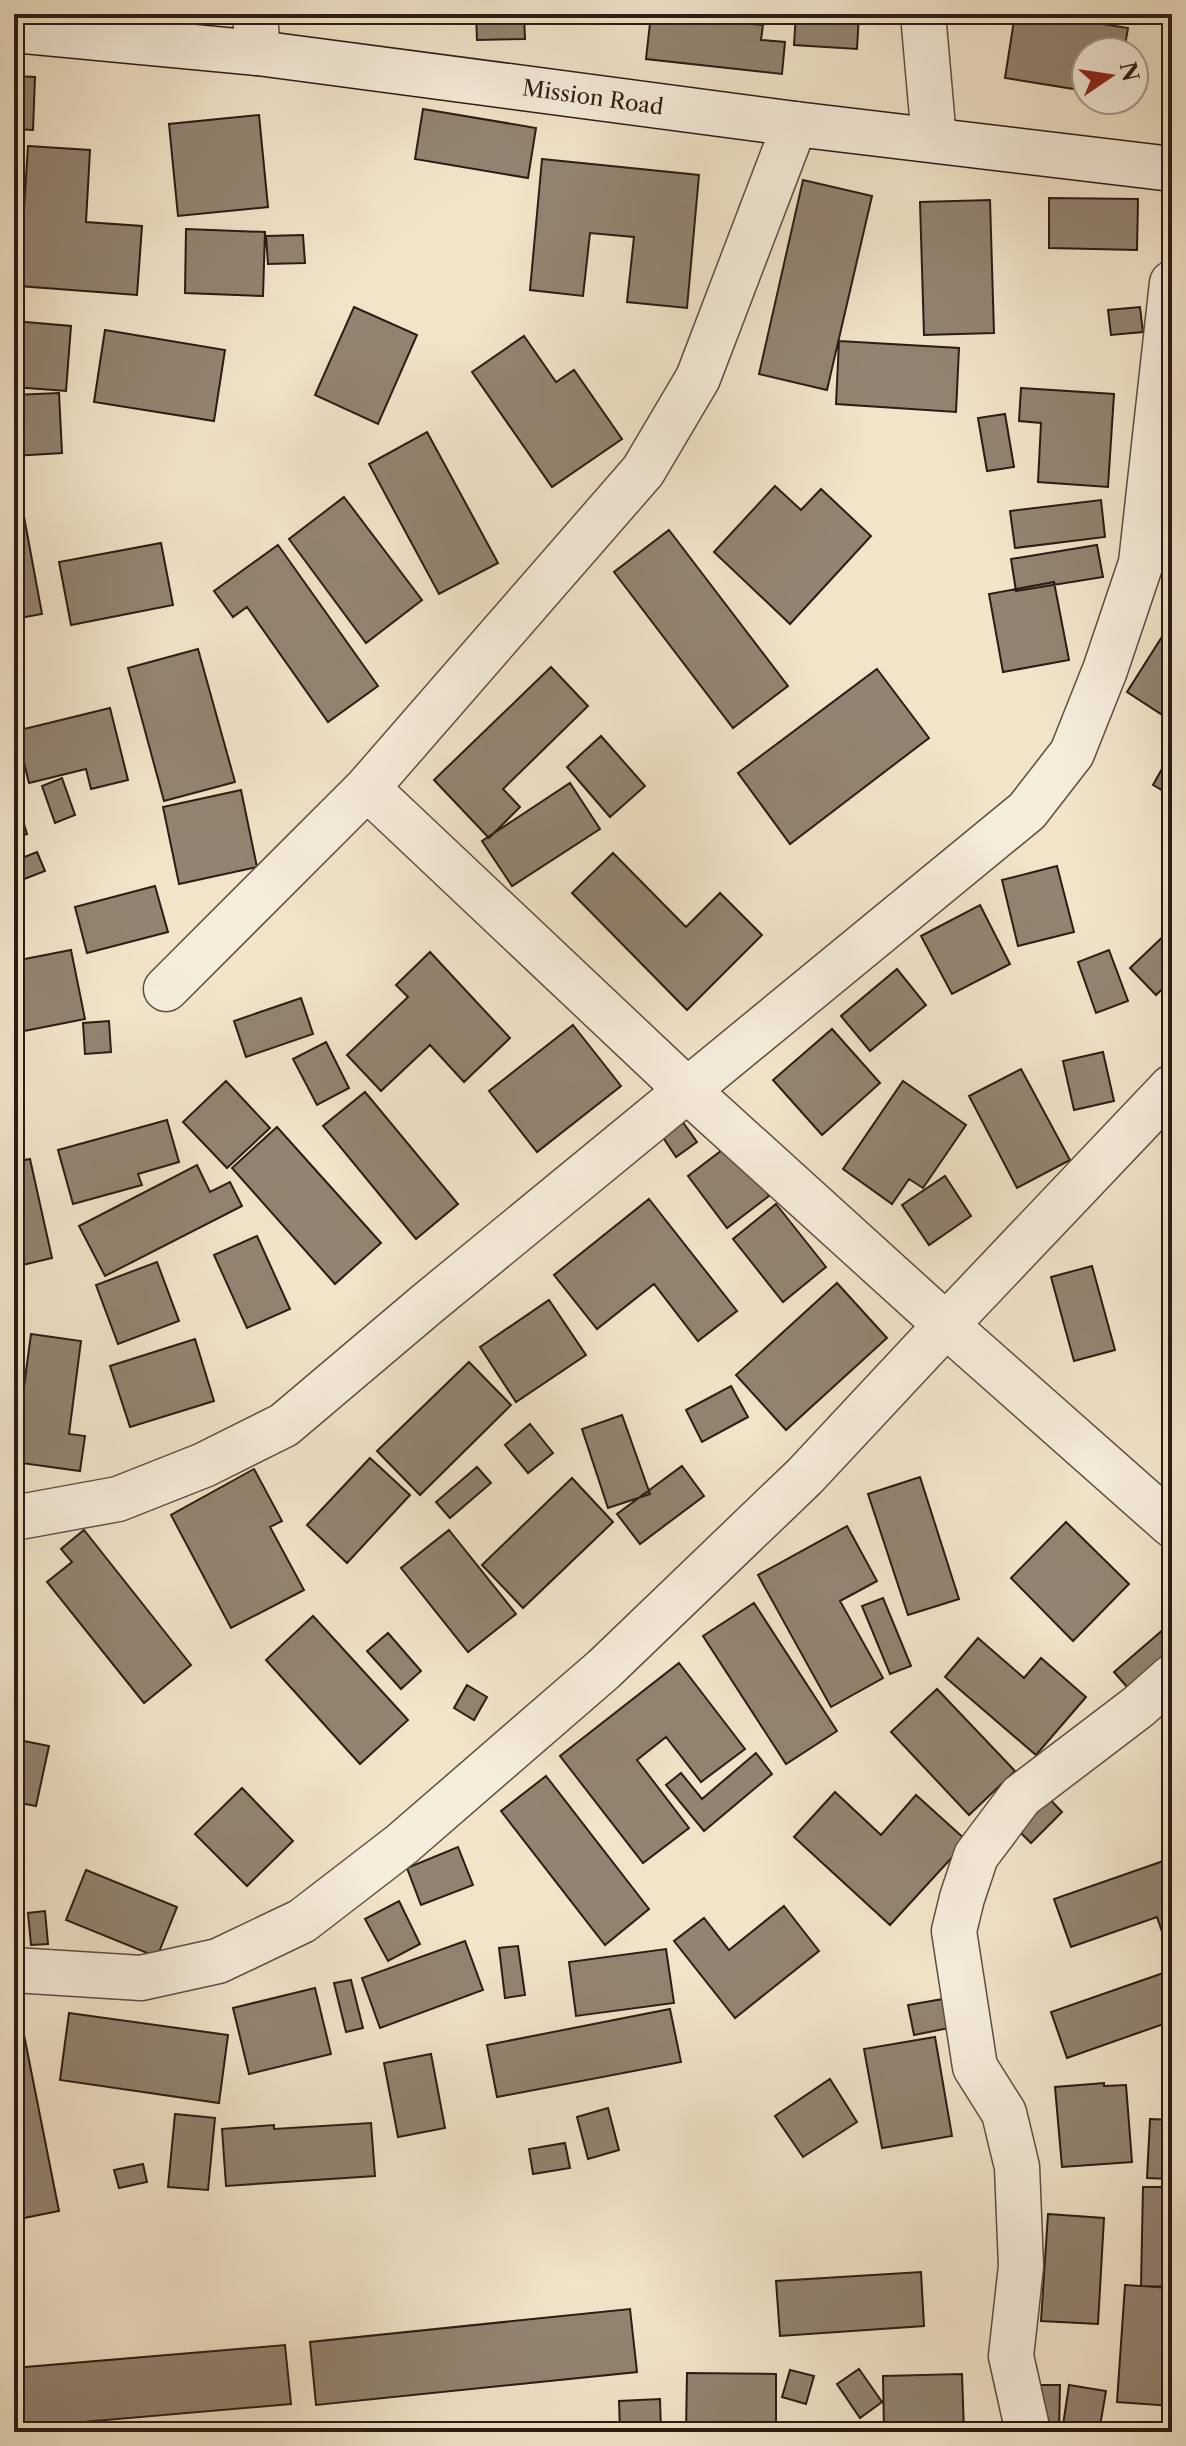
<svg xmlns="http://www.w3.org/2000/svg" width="1186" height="2446" font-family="'Libre Caslon Text',serif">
<rect width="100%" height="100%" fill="#f1e4c9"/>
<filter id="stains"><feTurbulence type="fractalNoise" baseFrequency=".0025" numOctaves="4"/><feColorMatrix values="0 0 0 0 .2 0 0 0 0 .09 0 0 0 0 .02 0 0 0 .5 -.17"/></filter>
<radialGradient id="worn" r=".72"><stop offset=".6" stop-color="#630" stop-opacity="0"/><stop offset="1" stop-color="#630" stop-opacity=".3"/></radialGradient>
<!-- building -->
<path fill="#928472" stroke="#2c1c13" stroke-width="2" d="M476,14H524L525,39L477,40Z
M566,14H607L606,19Z
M651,14L763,25L761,40L785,42L782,74L646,59Z
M796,14H859L857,49L794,45Z
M1015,14H1041L1128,28L1124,52H1086V91L1005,78Z
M1170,14H1172V82L1165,81Z
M14,76L35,77L33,130L14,129Z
M423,109L536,128L528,178L415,159Z
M259,115L268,207L178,216L169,124Z
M28,146L90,150L86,222L142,226L137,295L19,286Z
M542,159L699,175L687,308L627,302L634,237L590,233L583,296L530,290Z
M803,180L872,196L827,390L759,374Z
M1049,198L1138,199L1137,250L1049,248Z
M990,200L994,333L924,335L920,202Z
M186,229L265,232L263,296L185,293Z
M303,235L305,263L268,264L266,236Z
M354,307L417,335L378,424L315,395Z
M1140,307L1143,332L1111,335L1108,310Z
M14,321L71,326L66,391L14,387Z
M105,330L225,350L214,421L94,402Z
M524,336L556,382L574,370L622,439L552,487L472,372Z
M839,341L959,348L956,412L836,404Z
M1021,388L1114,394L1108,487L1038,482L1041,423L1019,421Z
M59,393L62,453L14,456V395Z
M1005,414L1014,467L987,471L978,418Z
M427,432L498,563L439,594L369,464Z
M17,479L42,614L14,619V480Z
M775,486L801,510L821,489L871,536L790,624L714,552Z
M344,497L422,600L366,643L289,539Z
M1101,500L1105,537L1015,548L1010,511Z
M669,530L788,686L733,728L614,572Z
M161,543L173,605L71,625L59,562Z
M278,545L378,686L328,722L247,607L233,617L214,591Z
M1097,545L1103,577L1016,591L1011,559Z
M1054,582L1069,660L1003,672L989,594Z
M1172,621V703L1164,716L1127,692Z
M198,649L235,782L164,801L128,668Z
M551,667L588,706L503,789L520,807L489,838L434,780Z
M877,669L929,738L790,844L738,773Z
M110,708L128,780L91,789L86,769L29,783L16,731Z
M601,736L645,786L610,817L567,767Z
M1172,751V796L1153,785Z
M62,778L75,815L55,823L42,786Z
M570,783L600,829L512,886L482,841Z
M241,790L257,867L179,884L163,807Z
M14,791L27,834L14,838Z
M37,852L45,871L14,883V861Z
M613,853L686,927L720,893L762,935L687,1010L572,893Z
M1057,866L1074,932L1018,946L1002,880Z
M155,886L168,932L87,953L75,907Z
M980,905L1010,964L952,994L921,936Z
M1172,928V980L1156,995L1130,968Z
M71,950L85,1019L14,1033V961Z
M1109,950L1128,1001L1096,1013L1078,962Z
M430,952L510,1038L464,1082L430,1045L381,1091L347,1055L408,997L396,985Z
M897,969L926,1005L870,1051L841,1016Z
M301,998L313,1034L246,1057L234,1021Z
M109,1021L111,1052L85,1054L83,1023Z
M573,1025L621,1086L537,1152L489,1091Z
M832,1029L880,1083L822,1135L773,1080Z
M326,1042L349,1088L317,1105L293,1059Z
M1103,1052L1114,1101L1074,1110L1063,1061Z
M1021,1069L1070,1160L1017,1188L969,1096Z
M226,1081L270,1128L227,1168L183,1122Z
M903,1081L966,1125L923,1188L909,1179L892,1204L843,1169Z
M365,1092L458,1204L416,1239L323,1126Z
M167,1120L179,1162L138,1174L142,1185L73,1204L58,1150Z
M682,1121L697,1142L676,1157L662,1136Z
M277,1127L381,1243L335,1284L232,1168Z
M730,1144L769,1196L727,1228L688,1176Z
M30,1159L52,1258L14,1267V1162Z
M197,1165L210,1192L230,1182L242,1206L105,1276L79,1226Z
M945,1176L971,1216L929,1245L902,1205Z
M649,1199L737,1311L698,1341L654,1284L597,1329L554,1275Z
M776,1204L826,1267L783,1302L733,1239Z
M257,1236L290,1309L247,1328L214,1255Z
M157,1262L179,1321L118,1344L96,1285Z
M1092,1266L1115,1350L1074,1361L1051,1277Z
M837,1283L887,1338L786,1430L736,1375Z
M549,1300L586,1355L516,1402L480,1347Z
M31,1334L81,1341L69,1434L85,1436L80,1471L14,1462Z
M195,1339L214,1401L130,1427L110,1366Z
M469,1362L511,1405L420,1495L377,1451Z
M731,1386L748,1417L702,1442L686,1410Z
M622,1415L650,1494L608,1508L582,1429Z
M530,1424L553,1453L528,1473L505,1445Z
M370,1458L410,1495L347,1563L307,1525Z
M682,1466L704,1496L640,1544L617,1514Z
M477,1467L491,1483L450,1518L436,1502Z
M254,1469L282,1521L270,1527L304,1590L231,1628L171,1515Z
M920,1477L959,1599L908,1615L868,1494Z
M572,1478L613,1522L523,1608L482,1565Z
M1066,1522L1129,1584L1073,1641L1011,1578Z
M847,1526L877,1581L840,1601L883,1678L831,1707L758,1575Z
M84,1530L191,1665L144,1703L47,1582L72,1562L61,1549Z
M449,1530L516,1614L468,1652L401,1568Z
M883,1598L911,1666L890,1674L862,1606Z
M754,1603L837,1731L786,1764L703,1636Z
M313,1616L408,1720L360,1764L266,1660Z
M1172,1622V1678L1142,1704L1114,1672Z
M388,1633L421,1671L401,1689L367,1651Z
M978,1638L1024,1678L1041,1658L1086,1697L1036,1755L945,1677Z
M679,1663L745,1749L701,1782L666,1737L637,1760L689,1828L643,1863L560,1756Z
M467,1685L487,1697L474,1720L454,1708Z
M937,1689L1015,1771L969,1815L891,1732Z
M14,1739L49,1746L36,1806L14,1802Z
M756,1753L772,1774L704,1831L666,1785L681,1773L702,1799Z
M546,1776L649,1909L605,1945L501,1811Z
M242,1788L293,1841L247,1886L195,1834Z
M835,1792L881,1835L916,1795L967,1841L890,1925L794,1837Z
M1044,1793L1062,1812L1031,1843L1013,1825Z
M458,1847L473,1885L421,1905L407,1868Z
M1172,1858V1961L1157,1917L1071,1947L1054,1899Z
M86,1870L177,1907L157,1957L66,1920Z
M399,1901L420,1944L388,1961L365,1919Z
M784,1906L819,1951L735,2018L674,1941L704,1918L729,1950Z
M45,1911L48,1944L31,1945L28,1913Z
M465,1941L483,1990L380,2028L362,1978Z
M518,1946L525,1995L505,1998L499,1948Z
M666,1949L674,2003L576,2016L569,1962Z
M1172,1970V2021L1067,2058L1051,2012Z
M351,1980L363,2028L346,2032L334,1983Z
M315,1988L331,2054L249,2074L233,2008Z
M943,1999L949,2028L914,2035L908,2005Z
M670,2009L681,2062L497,2097L487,2045Z
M69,2013L228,2035L219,2103L60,2080Z
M24,2035L59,2211L14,2220V2037Z
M935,2037L952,2136L882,2148L864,2049Z
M431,2054L445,2128L398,2137L384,2063Z
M830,2079L857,2122L803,2157L775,2116Z
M1104,2083V2086L1126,2085L1132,2162L1062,2167L1055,2087Z
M608,2108L619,2150L588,2159L577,2117Z
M175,2114L215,2118L208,2190L168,2187Z
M1150,2119L1172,2120V2179L1147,2178Z
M371,2123L375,2176L226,2186L222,2129L274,2125V2129Z
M565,2143L570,2168L533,2174L529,2149Z
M143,2164L147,2182L119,2188L114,2170Z
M1143,2187H1172V2287L1141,2286Z
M1048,2214L1104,2218L1098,2324L1041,2321Z
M921,2272L924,2326L780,2336L776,2281Z
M1125,2285L1172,2288V2406L1117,2402Z
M630,2309L637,2372L316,2405L310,2342Z
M285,2345L291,2404L14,2428V2368Z
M859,2369L882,2402L860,2418L837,2384Z
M790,2370L814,2376L806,2404L782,2397Z
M687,2373L776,2374V2432H686Z
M962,2374L964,2432H884L883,2376Z
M1033,2385H1060L1059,2432H1033Z
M1069,2385L1106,2391L1099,2432H1062Z
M660,2399L661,2432H620L619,2401Z
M1131,2424L1158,2432H1129Z"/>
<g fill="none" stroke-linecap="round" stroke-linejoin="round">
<!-- street casing -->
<g stroke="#5d4e40" stroke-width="47">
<path id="street" d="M255,14L258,53
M923,14L934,139
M166,989L367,788L643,471L698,378L795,124
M1172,1087L946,1325L1172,1525
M14,1518L118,1499L204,1465L284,1425L427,1304L1027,811L1072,753L1105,670L1141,563L1172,283
M14,1970L141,1978L218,1961L302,1921L402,1844L604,1669L805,1476L946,1325L687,1090L367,788
M1028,2432L1011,2356L1021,2266L1017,2167L1004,2113L975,2067L954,1931L962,1898L976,1856L1021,1796L1138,1707L1172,1677"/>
</g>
<!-- secondary casing -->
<g stroke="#2c1c13" stroke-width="47">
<path id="secondary" d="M14,30L258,53L795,124L1172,169"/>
</g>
<!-- street -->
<use href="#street" stroke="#f6eddc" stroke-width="44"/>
<!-- secondary -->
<use href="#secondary" stroke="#f6eddc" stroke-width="44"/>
</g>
<g text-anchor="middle" stroke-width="8" stroke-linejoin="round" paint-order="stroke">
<!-- street labels -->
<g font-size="22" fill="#2c1c13" stroke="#f6eddc">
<text transform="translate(593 97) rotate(8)" y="8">Mission Road</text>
</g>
</g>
<!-- margin -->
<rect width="1186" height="2446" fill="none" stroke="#f1e4c9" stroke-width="48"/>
<rect x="16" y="16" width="1154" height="2414" fill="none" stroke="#2c1c13" stroke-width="4"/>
<rect x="24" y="24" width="1138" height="2398" fill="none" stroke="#2c1c13" stroke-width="2"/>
<!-- north arrow -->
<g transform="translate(1110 76) rotate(77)"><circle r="38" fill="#f6eddc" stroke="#a5998c" stroke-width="2"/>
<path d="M0-6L14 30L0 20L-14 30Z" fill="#8f2418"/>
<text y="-12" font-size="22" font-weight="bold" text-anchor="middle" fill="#2c1c13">N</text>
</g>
<rect width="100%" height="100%" filter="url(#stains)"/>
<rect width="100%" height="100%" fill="url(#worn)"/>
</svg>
